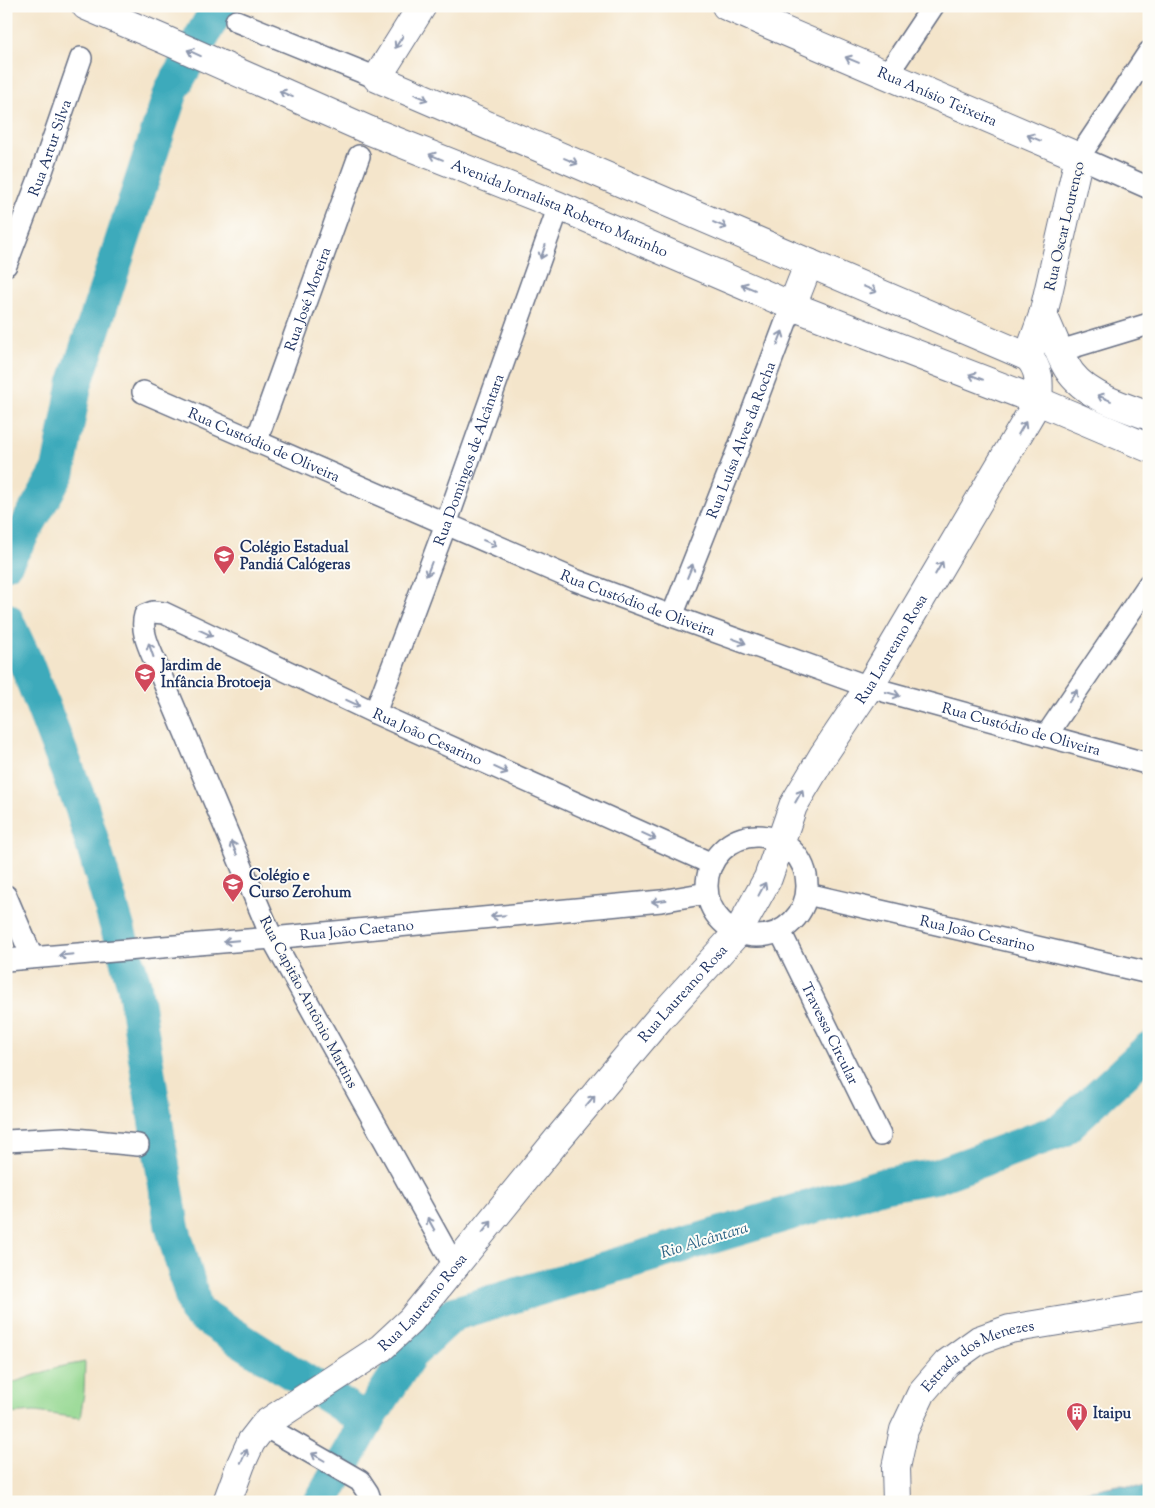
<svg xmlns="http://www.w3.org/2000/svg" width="1155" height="1508" font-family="'Sorts Mill Goudy',serif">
<defs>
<pattern id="water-ripples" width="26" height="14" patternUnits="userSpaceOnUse" patternTransform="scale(1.25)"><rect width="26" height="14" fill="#3caabb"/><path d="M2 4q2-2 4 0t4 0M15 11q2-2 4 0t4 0" fill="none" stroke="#328b9b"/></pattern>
</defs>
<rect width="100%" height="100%" fill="#fdfcf7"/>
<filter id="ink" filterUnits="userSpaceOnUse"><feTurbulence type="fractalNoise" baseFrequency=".02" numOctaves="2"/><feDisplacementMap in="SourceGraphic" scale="10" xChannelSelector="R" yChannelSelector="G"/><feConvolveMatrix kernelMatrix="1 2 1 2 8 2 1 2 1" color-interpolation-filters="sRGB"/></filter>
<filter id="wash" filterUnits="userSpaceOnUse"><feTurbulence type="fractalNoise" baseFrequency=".0096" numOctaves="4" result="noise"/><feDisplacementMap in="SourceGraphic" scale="20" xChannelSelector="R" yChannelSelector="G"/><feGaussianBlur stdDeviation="1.12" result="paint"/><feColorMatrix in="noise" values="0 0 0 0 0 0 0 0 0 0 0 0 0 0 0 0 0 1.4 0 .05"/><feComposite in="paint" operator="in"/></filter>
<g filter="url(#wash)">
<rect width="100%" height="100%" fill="#f4e5cb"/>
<!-- green -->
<path fill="#93d78f" stroke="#578376" d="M85,1362L84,1393L80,1418L35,1412L6,1414V1385L59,1367Z"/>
<!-- water -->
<path fill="url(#water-ripples)" stroke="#2c6c8c" d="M1119,1485L1148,1487L1145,1502H1075L1081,1492Z"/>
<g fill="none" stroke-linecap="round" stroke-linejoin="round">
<!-- river -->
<path stroke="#3caabb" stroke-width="35" d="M6,562L58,472L75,384L172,89L219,6
M6,620L26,663L82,808L134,984L172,1226L196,1311L367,1421
M321,1502L367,1421L410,1354L453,1314L884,1185L937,1176L1062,1130L1149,1049"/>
</g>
</g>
<g filter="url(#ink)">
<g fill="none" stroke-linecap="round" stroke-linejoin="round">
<!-- street casing -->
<g stroke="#676f84" stroke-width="24">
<g id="street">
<path d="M236,21L377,78"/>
<path d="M1149,52L1079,157L1149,188"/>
<path d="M887,75L933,6"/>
<path id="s1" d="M6,265L42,171L81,58"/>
<path d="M1060,351L1149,324"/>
<path id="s2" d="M143,392L575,580L672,616L869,687L1149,764"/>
<path id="s3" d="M256,442L359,156"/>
<path id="s4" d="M672,616L737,452L792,306"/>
<path id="s5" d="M375,713L446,524L559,206"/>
<path d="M1046,736L1149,584"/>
<circle cx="757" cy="886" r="50"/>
<path id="s6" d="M807,894L1149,973"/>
<path d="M6,896L32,957"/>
<path id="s7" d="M780,931L880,1135"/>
<path id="s8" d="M6,960L272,938L661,901L707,893"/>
<path d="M6,1141L64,1138L138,1145"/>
<path id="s9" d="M455,1267L272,938L156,664C150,649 140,631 145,615L153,612L164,613L375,713L712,864"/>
<path d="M275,1432L360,1481L368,1493L371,1502"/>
</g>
</g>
<!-- secondary casing -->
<g stroke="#676f84" stroke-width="30">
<g id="secondary">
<path id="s10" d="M86,6L163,39L368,130L559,206L792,306L1038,401L1149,448"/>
<path id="s11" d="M726,6L1079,157L1043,315L1028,357"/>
<path d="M792,306L809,263"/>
<path d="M1043,315C1051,331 1057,349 1065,364C1081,395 1119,405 1149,416"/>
<path id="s12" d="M227,1502L241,1464L251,1442L265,1424L381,1348L411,1320L558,1139L659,1019L738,932L768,878L793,806L824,754L869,687L1038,401C1039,385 1041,370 1028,357L377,78L422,6"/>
<path id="s13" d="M897,1502L896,1468L904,1430L922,1392L947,1363L979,1340L1010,1329L1149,1306"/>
</g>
</g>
<!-- street -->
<use href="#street" stroke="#fff" stroke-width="21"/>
<!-- secondary -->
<use href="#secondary" stroke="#fff" stroke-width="28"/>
</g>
<!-- one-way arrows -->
<defs><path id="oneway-shaft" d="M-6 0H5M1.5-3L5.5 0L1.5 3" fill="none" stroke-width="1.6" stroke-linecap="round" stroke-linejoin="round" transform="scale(1.25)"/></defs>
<g stroke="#8d97ae">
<use href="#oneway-shaft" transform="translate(399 42) rotate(122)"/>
<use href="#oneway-shaft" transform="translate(194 53) rotate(-156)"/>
<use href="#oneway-shaft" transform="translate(852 60) rotate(-157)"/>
<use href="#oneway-shaft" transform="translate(286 94) rotate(-156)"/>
<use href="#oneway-shaft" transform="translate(421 97) rotate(23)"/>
<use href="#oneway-shaft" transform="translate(1034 138) rotate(-157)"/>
<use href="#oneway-shaft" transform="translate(436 157) rotate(-158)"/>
<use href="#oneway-shaft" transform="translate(571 161) rotate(23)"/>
<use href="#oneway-shaft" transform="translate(720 225) rotate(23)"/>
<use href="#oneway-shaft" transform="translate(543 252) rotate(110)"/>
<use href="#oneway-shaft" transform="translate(748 287) rotate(-157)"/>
<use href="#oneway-shaft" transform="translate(870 289) rotate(23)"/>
<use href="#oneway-shaft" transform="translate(780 338) rotate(-69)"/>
<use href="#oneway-shaft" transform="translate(976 377) rotate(-159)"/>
<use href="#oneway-shaft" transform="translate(1104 398) rotate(-157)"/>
<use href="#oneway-shaft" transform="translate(1022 428) rotate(-60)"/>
<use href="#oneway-shaft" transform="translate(490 543) rotate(23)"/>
<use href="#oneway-shaft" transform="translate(939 568) rotate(-60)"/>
<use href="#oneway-shaft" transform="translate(429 569) rotate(111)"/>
<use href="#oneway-shaft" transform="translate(690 571) rotate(-68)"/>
<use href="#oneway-shaft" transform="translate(206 633) rotate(25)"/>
<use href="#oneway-shaft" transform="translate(739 641) rotate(20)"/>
<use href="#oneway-shaft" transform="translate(151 650) rotate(-109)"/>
<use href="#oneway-shaft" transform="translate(893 694) rotate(15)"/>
<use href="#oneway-shaft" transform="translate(1073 696) rotate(-56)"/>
<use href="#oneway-shaft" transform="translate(353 703) rotate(25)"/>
<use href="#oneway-shaft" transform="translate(501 770) rotate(24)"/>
<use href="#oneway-shaft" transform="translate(799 796) rotate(-60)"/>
<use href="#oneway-shaft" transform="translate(649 836) rotate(24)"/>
<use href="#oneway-shaft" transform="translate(234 848) rotate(-113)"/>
<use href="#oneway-shaft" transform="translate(762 889) rotate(-62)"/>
<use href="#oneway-shaft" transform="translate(659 901) rotate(173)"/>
<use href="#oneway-shaft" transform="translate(498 916) rotate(175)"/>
<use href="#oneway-shaft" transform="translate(231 941) rotate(175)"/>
<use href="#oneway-shaft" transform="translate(66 955) rotate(175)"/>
<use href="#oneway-shaft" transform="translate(590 1101) rotate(-50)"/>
<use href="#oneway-shaft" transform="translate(431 1224) rotate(-119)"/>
<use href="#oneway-shaft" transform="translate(487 1227) rotate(-51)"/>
<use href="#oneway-shaft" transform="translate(244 1456) rotate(-65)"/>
<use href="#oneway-shaft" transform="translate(318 1457) rotate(-150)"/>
</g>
</g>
<!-- icons -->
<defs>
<g id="school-pin" transform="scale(1.125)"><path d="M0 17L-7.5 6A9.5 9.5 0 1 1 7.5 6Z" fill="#d1495b" stroke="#fdfcf7"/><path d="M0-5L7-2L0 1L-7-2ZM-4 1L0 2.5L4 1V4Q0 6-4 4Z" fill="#fff"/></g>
<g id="building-pin" transform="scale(1.125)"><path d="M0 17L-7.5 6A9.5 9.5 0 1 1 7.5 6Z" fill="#d1495b" stroke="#fdfcf7"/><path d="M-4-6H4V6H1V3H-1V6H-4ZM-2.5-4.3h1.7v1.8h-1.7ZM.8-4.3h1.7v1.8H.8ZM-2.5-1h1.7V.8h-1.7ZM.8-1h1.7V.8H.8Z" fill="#fff"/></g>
</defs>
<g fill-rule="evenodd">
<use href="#school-pin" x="224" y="556"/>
<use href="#school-pin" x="145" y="674"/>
<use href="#school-pin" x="233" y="884"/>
<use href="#building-pin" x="1077" y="1413"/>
</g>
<g text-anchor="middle" stroke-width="4" stroke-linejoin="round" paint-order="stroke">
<!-- street labels -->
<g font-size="15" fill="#1b2f5e" stroke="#fdfcf7">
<text dy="5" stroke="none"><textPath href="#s11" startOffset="230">Rua Anísio Teixeira</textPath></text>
<text dy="5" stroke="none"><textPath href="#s1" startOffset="125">Rua Artur Silva</textPath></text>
<text dy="5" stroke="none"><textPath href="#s10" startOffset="515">Avenida Jornalista Roberto Marinho</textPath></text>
<text transform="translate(1064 226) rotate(-77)" y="5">Rua Oscar Lourenço</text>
<text dy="5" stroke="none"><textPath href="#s3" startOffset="152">Rua José Moreira</textPath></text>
<text dy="5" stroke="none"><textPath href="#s4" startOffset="189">Rua Luísa Alves da Rocha</textPath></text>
<text dy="5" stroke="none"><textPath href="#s2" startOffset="132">Rua Custódio de Oliveira</textPath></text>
<text dy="5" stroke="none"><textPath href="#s5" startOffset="270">Rua Domingos de Alcântara</textPath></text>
<text dy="5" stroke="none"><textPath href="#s2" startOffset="538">Rua Custódio de Oliveira</textPath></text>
<text dy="5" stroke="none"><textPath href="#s12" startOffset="1098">Rua Laureano Rosa</textPath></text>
<text dy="5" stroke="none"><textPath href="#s2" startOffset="942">Rua Custódio de Oliveira</textPath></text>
<text dy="5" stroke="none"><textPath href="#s9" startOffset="1036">Rua João Cesarino</textPath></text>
<text dy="5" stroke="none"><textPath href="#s8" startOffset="352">Rua João Caetano</textPath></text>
<text dy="5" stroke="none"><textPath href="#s6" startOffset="175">Rua João Cesarino</textPath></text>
<text dy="5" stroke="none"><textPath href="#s12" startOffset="692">Rua Laureano Rosa</textPath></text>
<text transform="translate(309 1002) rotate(62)" y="5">Rua Capitão Antônio Martins</text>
<text dy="5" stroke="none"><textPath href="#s7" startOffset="114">Travessa Circular</textPath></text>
<text dy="5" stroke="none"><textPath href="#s12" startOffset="288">Rua Laureano Rosa</textPath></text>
<text dy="5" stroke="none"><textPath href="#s13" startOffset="184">Estrada dos Menezes</textPath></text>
</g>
<!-- poi labels -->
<g font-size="15" font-weight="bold" fill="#1b2f5e" stroke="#fdfcf7" text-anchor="start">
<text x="240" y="552">Colégio Estadual<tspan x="240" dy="17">Pandiá Calógeras</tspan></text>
<text x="161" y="670">Jardim de<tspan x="161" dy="17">Infância Brotoeja</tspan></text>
<text x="249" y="880">Colégio e<tspan x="249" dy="17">Curso Zerohum</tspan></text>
<text x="1093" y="1418">Itaipu</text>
</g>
<!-- water labels -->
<g font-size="16" font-style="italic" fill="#286083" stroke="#fdfcf7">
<text transform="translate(704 1239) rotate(-17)" y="6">Rio Alcântara</text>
</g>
</g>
<!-- margin -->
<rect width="1155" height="1508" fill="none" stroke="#fdfcf7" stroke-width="25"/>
</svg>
